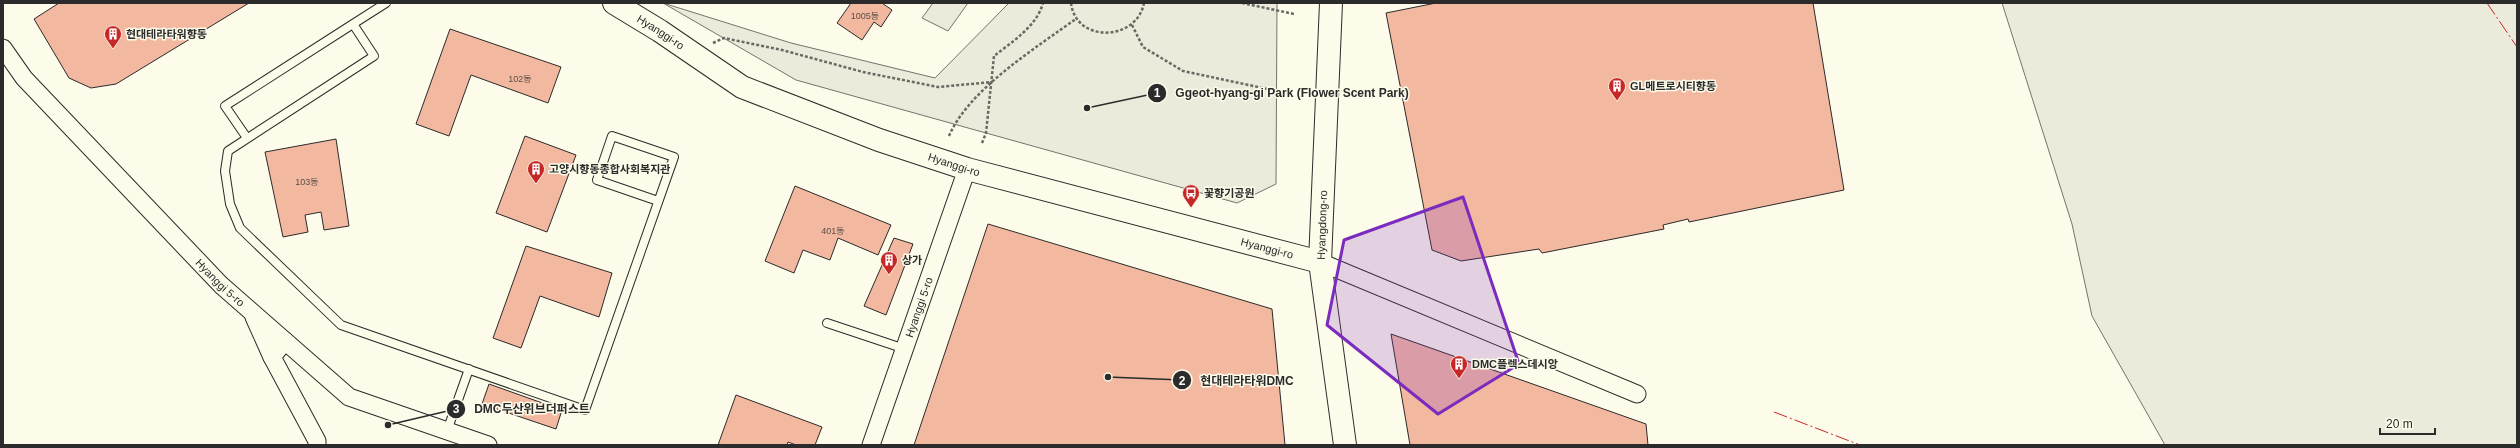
<svg xmlns="http://www.w3.org/2000/svg" width="2520" height="448" font-family="Helvetica,'Noto Sans KR',sans-serif">
<rect width="100%" height="100%" fill="#fdfbea"/>
<!-- green -->
<path fill="#ecebdb" stroke="#74746e" d="M663,3L791,43L935,78L1009,3H1277L1276,184L1237,203L796,80Z
M933,3H968L948,31L922,18Z
M2002,3H2517V445H2165L2092,316L2072,224Z"/>
<!-- building -->
<path fill="#f2b8a0" stroke="#2b2b2b" d="M59,3H249L116,84L91,88L69,78L34,19Z
M851,3H882L892,10L881,27L874,22L862,40L837,23Z
M1436,3H1813L1844,190L1689,222L1688,219L1663,225L1664,229L1542,253L1539,249L1461,261L1432,250L1386,13Z
M450,29L561,67L548,103L471,75L449,136L416,124Z
M525,136L576,155L547,232L496,213Z
M336,139L349,226L324,230L321,212L305,215L308,232L283,237L265,152Z
M795,186L891,225L878,255L838,238L830,260L803,250L794,273L765,261Z
M988,224L1272,309L1285,445H914Z
M894,238L913,244L886,315L864,306Z
M526,246L612,273L599,317L540,296L521,348L493,338Z
M1391,334L1646,424L1648,445H1410Z
M489,384L562,410L556,429L482,404Z
M736,395L822,427L815,445H796L788,442L787,445H718Z"/>
<g fill="none" stroke-linecap="round" stroke-linejoin="round">
<!-- lane casing -->
<g stroke="#2b2b2b" stroke-width="10">
<path id="lane" d="M386,3L353,24L374,56L228,151L225,171L230,204L240,228L341,325L585,410L674,157L612,136L597,180L658,201
M247,138L225,106L353,24
M827,323L905,349
M447,431L469,369"/>
</g>
<!-- street casing -->
<g stroke="#2b2b2b" stroke-width="19">
<g id="street">
<path id="s1" d="M3,48L24,78L221,285L349,397L488,445"/>
<path d="M1320,262L1637,394"/>
<path d="M254,317L272,357"/>
<path d="M285,341L272,357L317,441V445"/>
<path id="s2" d="M871,445L967,169"/>
</g>
</g>
<!-- secondary casing -->
<g stroke="#2b2b2b" stroke-width="24">
<g id="secondary">
<path id="s3" d="M614,3L660,31L742,87L879,140L967,169L1320,262"/>
</g>
</g>
<!-- primary casing -->
<g stroke="#2b2b2b" stroke-width="24">
<path id="primary" d="M1331,3L1320,262L1345,445"/>
</g>
<!-- path -->
<path stroke="#6a6964" stroke-width="2.5" stroke-dasharray="3 2" stroke-linecap="butt" d="M1071,3C1076,44 1137,41 1144,3
M1242,3L1294,14
M1132,25L1143,47L1183,71L1291,94
M713,43L724,38L782,50L863,72L938,87L992,82
M949,136C969,89 1036,48 1077,18
M982,143L986,133L994,56C1012,42 1037,26 1043,3"/>
<!-- lane -->
<use href="#lane" stroke="#fdfbea" stroke-width="8"/>
<!-- street -->
<use href="#street" stroke="#fdfbea" stroke-width="17"/>
<!-- secondary -->
<use href="#secondary" stroke="#fdfbea" stroke-width="22"/>
<!-- primary -->
<use href="#primary" stroke="#fdfbea" stroke-width="22"/>
<!-- power -->
<path stroke="#c62828" stroke-width="1" stroke-dasharray="14 3 2 3" stroke-linecap="butt" d="M2487,3L2517,47
M1774,412L1860,445"/>
</g>
<!-- marked area -->
<path fill="#7b2cbf" fill-opacity="0.2" stroke="#7b2cbf" stroke-width="3" stroke-linejoin="round" d="M1463,197L1519,364L1438,414L1327,325L1344,240Z"/>
<!-- icons -->
<defs>
<g id="building-pin" transform="scale(0.9)"><path d="M0 17L-7.5 6A9.5 9.5 0 1 1 7.5 6Z" fill="#c62828" stroke="#fdfbea"/><path d="M-4-6H4V6H1V3H-1V6H-4ZM-2.5-4.3h1.7v1.8h-1.7ZM.8-4.3h1.7v1.8H.8ZM-2.5-1h1.7V.8h-1.7ZM.8-1h1.7V.8H.8Z" fill="#fff"/></g>
<g id="bus-pin" transform="scale(0.9)"><path d="M0 17L-7.5 6A9.5 9.5 0 1 1 7.5 6Z" fill="#c62828" stroke="#fdfbea"/><path d="M-5-6H5V4H4V6H2V4H-2V6H-4V4H-5ZM-3.5-4V0h7V-4ZM-3.5 1.2v1.5H-2V1.2ZM2 1.2v1.5H3.5V1.2Z" fill="#fff"/></g>
</defs>
<g fill-rule="evenodd">
<use href="#building-pin" x="113" y="34"/>
<use href="#building-pin" x="1617" y="86"/>
<use href="#building-pin" x="536" y="169"/>
<use href="#bus-pin" x="1191" y="193"/>
<use href="#building-pin" x="889" y="260"/>
<use href="#building-pin" x="1459" y="364"/>
</g>
<g text-anchor="middle" stroke-width="3" stroke-linejoin="round" paint-order="stroke">
<!-- number labels -->
<g font-size="9" fill="#5d4e48">
<text x="865" y="19">1005동</text>
<text x="520" y="82">102동</text>
<text x="307" y="185">103동</text>
<text x="833" y="234">401동</text>
</g>
<!-- street labels -->
<g font-size="11" fill="#2b2b2b" stroke="#fdfbea">
<text dy="4" stroke="none"><textPath href="#s3" startOffset="55">Hyanggi-ro</textPath></text>
<text dy="4" stroke="none"><textPath href="#s3" startOffset="379">Hyanggi-ro</textPath></text>
<text transform="translate(1322 225) rotate(-88)" y="4">Hyangdong-ro</text>
<text dy="4" stroke="none"><textPath href="#s3" startOffset="703">Hyanggi-ro</textPath></text>
<text dy="4" stroke="none"><textPath href="#s1" startOffset="320">Hyanggi 5-ro</textPath></text>
<text dy="4" stroke="none"><textPath href="#s2" startOffset="146">Hyanggi 5-ro</textPath></text>
</g>
<!-- poi labels -->
<g font-size="11" font-weight="bold" fill="#2b2b2b" stroke="#fdfbea" text-anchor="start">
<text x="126" y="38">현대테라타워향동</text>
<text x="1630" y="90">GL메트로시티향동</text>
<text x="549" y="173">고양시향동종합사회복지관</text>
<text x="1204" y="197">꽃향기공원</text>
<text x="902" y="264">상가</text>
<text x="1472" y="368">DMC플렉스데시앙</text>
</g>
</g>
<!-- callouts -->
<path fill="none" stroke="#2b2b2b" stroke-width="1.5" d="M1087 108L1157 93M1108 377L1182 380M388 425L456 409"/>
<g fill="#2b2b2b" stroke="#fdfbea" stroke-width="1.5">
<circle cx="1087" cy="108" r="4"/>
<circle cx="1108" cy="377" r="4"/>
<circle cx="388" cy="425" r="4"/>
<circle cx="1157" cy="93" r="10"/>
<circle cx="1182" cy="380" r="10"/>
<circle cx="456" cy="409" r="10"/>
</g>
<g font-size="12" text-anchor="middle" font-weight="bold" fill="#fff">
<text x="1157" y="97">1</text>
<text x="1182" y="385">2</text>
<text x="456" y="413">3</text>
</g>
<g font-size="12" text-anchor="middle" font-weight="bold" fill="#2b2b2b" stroke="#fdfbea" stroke-width="3" stroke-linejoin="round" paint-order="stroke">
<text x="1292" y="97">Ggeot-hyang-gi Park (Flower Scent Park)</text>
<text x="1247" y="385">현대테라타워DMC</text>
<text x="532" y="413">DMC두산위브더퍼스트</text>
</g>
<!-- border -->
<rect width="2520" height="448" fill="none" stroke="#2b2b2b" stroke-width="8"/>
<!-- scale -->
<path d="M2380 428v6h55v-6" fill="none" stroke="#2b2b2b" stroke-width="2"/>
<text x="2386" y="428" font-size="12" fill="#2b2b2b" stroke="#fdfbea" stroke-width="3" paint-order="stroke">20 m</text>
</svg>
